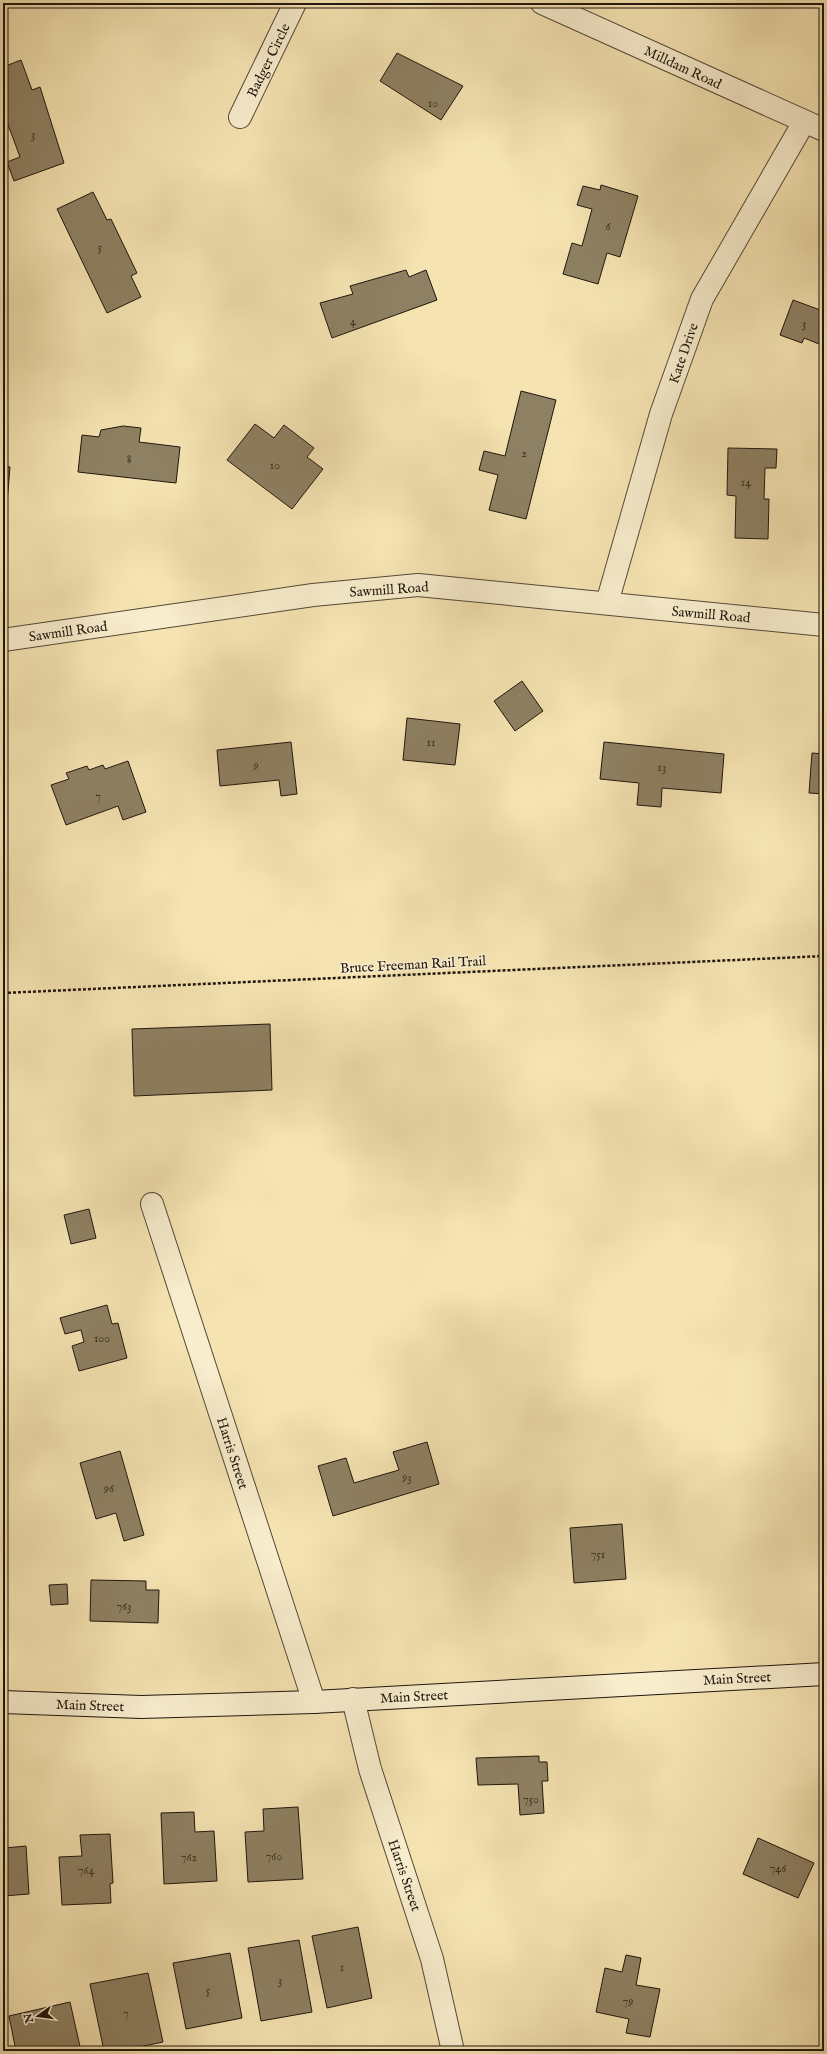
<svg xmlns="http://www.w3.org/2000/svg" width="827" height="2054" font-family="'IM FELL English',serif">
<rect width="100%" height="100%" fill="#f5e4b2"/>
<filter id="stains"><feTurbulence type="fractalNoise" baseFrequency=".005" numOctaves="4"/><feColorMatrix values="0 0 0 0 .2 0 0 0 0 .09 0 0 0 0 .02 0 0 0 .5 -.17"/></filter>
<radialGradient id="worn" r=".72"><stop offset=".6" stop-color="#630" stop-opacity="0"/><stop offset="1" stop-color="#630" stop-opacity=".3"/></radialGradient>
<!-- building -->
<path fill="#8e8163" stroke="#1f150d" d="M397,53L463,86L441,120L380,81Z
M21,60L32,90L40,87L64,163L14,181L7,162L20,157L3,111V67Z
M601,185L638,196L620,257L607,253L598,284L563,274L572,243L582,246L592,209L577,205L583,186L600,190Z
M93,192L107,220L111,219L137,273L131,276L141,297L107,313L57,209Z
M406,270L409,277L426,270L437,300L332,338L320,303L353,294L350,286Z
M793,300L823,311L824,308V346L804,338L802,343L780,335Z
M521,391L556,400L526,519L489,510L498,475L479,470L484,451L505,456Z
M255,424L274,438L284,425L314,448L307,457L323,469L292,509L227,460Z
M123,426L141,428L139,442L180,447L176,483L78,472L82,435L99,437L101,430Z
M728,448L777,449L776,468H765L764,499H769L768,539L735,538L736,496L727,495Z
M3,466L10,467L6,515H3Z
M522,681L543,711L515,731L494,701Z
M407,718L460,724L455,765L403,760Z
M291,742L297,794L281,796L279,780L220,786L217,750Z
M604,742L724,754L721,793L662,788L661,807L637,805L639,783L600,779Z
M812,753L824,754V794L809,793Z
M128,761L146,812L123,820L118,806L66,825L51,785L69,779L66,773L87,766L89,770L103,765L105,769Z
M270,1024L272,1090L134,1096L132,1029Z
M89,1209L96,1238L71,1244L64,1215Z
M107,1305L112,1324L118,1323L127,1358L79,1371L72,1346L84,1342L81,1330L65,1334L60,1318Z
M427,1442L439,1484L333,1516L318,1466L346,1458L354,1483L399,1470L393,1452Z
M120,1451L144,1535L124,1541L116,1513L96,1519L80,1463Z
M622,1524L626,1579L574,1583L570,1528Z
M91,1580L146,1581V1590H159L158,1623L90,1621Z
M67,1584L68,1604L51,1605L49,1585Z
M539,1756V1762H547L548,1781H542L544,1813L520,1815L518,1784L478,1785L476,1758Z
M298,1807L303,1879L248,1882L245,1832L264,1831L263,1809Z
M194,1812L195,1832L214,1831L217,1881L164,1884L161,1813Z
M3,1826L5,1848L26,1846L29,1894L3,1896Z
M110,1834L113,1883L110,1884L111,1903L62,1905L59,1857L82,1856L80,1835Z
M758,1838L814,1863L798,1898L743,1874Z
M358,1927L372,1998L327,2008L312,1936Z
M299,1940L312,2012L261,2021L248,1948Z
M230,1953L242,2018L186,2029L173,1963Z
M626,1955L641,1958L636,1985L660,1989L650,2037L626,2033L629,2019L596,2012L605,1968L622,1972Z
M148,1973L163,2042L120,2051H104L90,1984Z
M70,2002L81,2051H16L9,2016Z"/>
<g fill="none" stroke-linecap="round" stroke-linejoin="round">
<!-- minor casing -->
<g stroke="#544936" stroke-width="24">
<path id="minor" d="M542,3L824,130
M240,117L295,3
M607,603L661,414L702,299L804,122
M3,640L313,595L418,585L824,625
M152,1204L314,1702
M353,1699L370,1769L432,1959L453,2051"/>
</g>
<!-- secondary casing -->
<g stroke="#1f150d" stroke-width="24">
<path id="secondary" d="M3,1702L141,1707L314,1702L824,1674"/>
</g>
<!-- path -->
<path stroke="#1f150d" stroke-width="2.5" stroke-dasharray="3 2" stroke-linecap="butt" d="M3,993L824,956"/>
<!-- minor -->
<use href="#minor" stroke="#f8edcd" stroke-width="22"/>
<!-- secondary -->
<use href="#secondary" stroke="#f8edcd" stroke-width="22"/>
</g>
<g text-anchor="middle" stroke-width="3" stroke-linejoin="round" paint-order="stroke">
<!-- number labels -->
<g font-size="12" fill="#3b3022">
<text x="433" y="107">10</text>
<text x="33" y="138">3</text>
<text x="608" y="230">6</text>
<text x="100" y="251">5</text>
<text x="353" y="325">4</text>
<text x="804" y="327">3</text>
<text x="524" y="457">2</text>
<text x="129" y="463">8</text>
<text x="275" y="469">10</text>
<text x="746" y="486">14</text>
<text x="431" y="746">11</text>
<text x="256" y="769">9</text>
<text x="662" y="771">13</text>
<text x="98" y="800">7</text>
<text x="102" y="1342">100</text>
<text x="407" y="1481">93</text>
<text x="109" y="1492">96</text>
<text x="598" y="1558">751</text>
<text x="124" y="1610">763</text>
<text x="531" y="1803">750</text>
<text x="274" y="1860">760</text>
<text x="189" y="1861">762</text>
<text x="778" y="1872">746</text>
<text x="86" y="1874">764</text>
<text x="342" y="1971">1</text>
<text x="280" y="1984">3</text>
<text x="208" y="1994">5</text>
<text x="628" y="2005">79</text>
<text x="126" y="2017">7</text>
</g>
<!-- street labels -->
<g font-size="14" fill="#1f150d" stroke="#f8edcd">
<text transform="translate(268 60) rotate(-64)" y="5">Badger Circle</text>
<text transform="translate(683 67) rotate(25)" y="5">Milldam Road</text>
<text transform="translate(683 353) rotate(-71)" y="5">Kate Drive</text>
<text transform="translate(389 589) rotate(-4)" y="5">Sawmill Road</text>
<text transform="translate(711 614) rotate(5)" y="5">Sawmill Road</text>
<text transform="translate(68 631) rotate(-8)" y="5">Sawmill Road</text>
<text transform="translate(413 964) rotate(-3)" y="5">Bruce Freeman Rail Trail</text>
<text transform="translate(233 1453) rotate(72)" y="5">Harris Street</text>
<text transform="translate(737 1678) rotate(-3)" y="5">Main Street</text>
<text transform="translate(414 1696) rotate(-3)" y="5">Main Street</text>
<text transform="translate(90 1705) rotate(2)" y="5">Main Street</text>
<text transform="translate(405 1875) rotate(71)" y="5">Harris Street</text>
</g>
</g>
<!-- margin -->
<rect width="827" height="2054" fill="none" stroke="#f5e4b2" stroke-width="16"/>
<rect x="4" y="4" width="819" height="2046" fill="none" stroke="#1f150d" stroke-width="2"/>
<rect x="8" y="8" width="811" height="2038" fill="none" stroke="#1f150d"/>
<!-- north arrow -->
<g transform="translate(38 2016) rotate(256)" stroke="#f8edcd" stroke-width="3" paint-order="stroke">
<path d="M0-3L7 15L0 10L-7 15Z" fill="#1f150d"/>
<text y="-6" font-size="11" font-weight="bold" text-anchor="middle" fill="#1f150d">N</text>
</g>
<rect width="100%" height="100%" filter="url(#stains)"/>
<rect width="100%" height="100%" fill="url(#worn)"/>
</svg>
